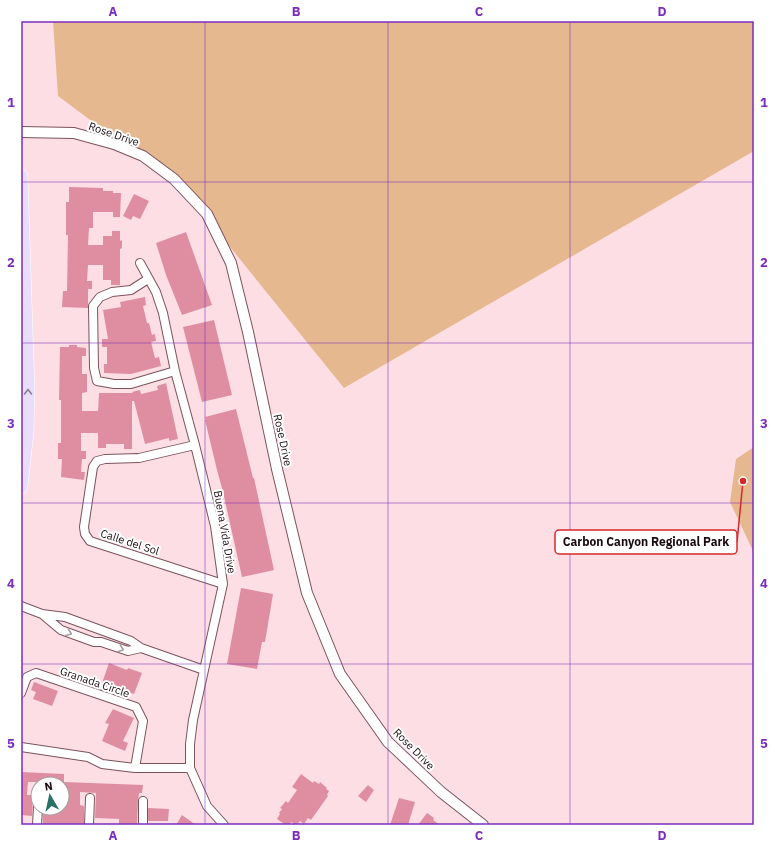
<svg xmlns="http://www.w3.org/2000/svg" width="775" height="846" font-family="'IBM Plex Sans',sans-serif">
<rect width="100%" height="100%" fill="#fddee5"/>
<!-- green -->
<path fill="#e5b88f" d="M53,21H754V151L344,388L184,190L58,96Z
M754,447V551H753L730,502L736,459Z"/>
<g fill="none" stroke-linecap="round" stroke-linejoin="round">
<!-- stream -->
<path stroke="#bf7185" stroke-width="2.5" d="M754,825V821"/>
</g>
<!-- building -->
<path fill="#df8ea2" d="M69,187L103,188V191H113V193H121L120,217H113V212H93V228H89L88,245H103V236H112V231H120V241L122,240V248L120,249V285H111V280H103V265H88L87,281H92V289H88V308L62,307L63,291H67L68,235H66V202H69Z
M134,194L149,201L140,219L133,216L131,220L123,216Z
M186,232L212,305L182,315L166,275L156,243Z
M145,297L146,305L143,306L147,323H149L152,335L155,334L156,341L151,342L155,358L159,357L161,366L131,374L104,373V364H107V347H102V339H108L103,310L121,307L120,302Z
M214,320L232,395L202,402L183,327Z
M69,345H77V347L86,348V356H82V374H87V392L82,393V411H98L99,393H133L132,392L140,390L141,394L158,390L157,386L166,383L178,439L169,441V438L145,444L134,401H132V449H124V444H106V448H98V433H81V451H86V459H82L81,472H85L84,480L61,477L62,459H58V443H61V400H59L60,347H69Z
M236,409L253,478H254L274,570L242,577L223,492L217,470L205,420H206L205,417Z
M241,588L273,594L265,642H262L257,669L227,664Z
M109,663L127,670L128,668L142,673L134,694L127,692L126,696L101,686Z
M34,682L58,691L52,706L33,699L36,692L31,690Z
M113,709L134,718L123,741L128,743L125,751L102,741L109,724L105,723Z
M21,772L64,774V782L143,785L142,793H139L138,801L137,825H119V819L95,818L96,793L80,792V805L84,806V825H43V808H62V784H49L50,782H28L27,795H33L32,816L21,815Z
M301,774L313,783L314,781L319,784L320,782L327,788L326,789L329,791L327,795L328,796L311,820L308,818L304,824L300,821L297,825L291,822L289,825H286L277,819L280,814L279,813L282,809L280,808L286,801L288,803L297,790L292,787Z
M368,785L374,790L366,802L358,796Z
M399,798L415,802L408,825H390Z
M148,808L169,809L168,821H148Z
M427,813L434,818L433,820L440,825H418Z
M182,815L196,825H176Z"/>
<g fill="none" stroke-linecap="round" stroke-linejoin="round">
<!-- minor casing -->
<g stroke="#7c525c" stroke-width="10">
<path id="minor" d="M140,263L156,292L163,313L175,371L195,445L215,526L223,584L193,720L190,744V768L207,806L224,825
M148,279L131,290L112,292L100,297L93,306L94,368L97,381L114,384H131L175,371
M195,445L139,458L105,459L97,461L93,467L84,527L85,534L90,541L223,584
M21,606L42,614L65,617L131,641L141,648L204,670
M42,614L61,630L94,642H101L128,651L141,648
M21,693L27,677L36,673L136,707L143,721L135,768
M21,747L88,757L102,764L135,768H190
M143,801V825
M37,825L38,807
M89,825L90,798"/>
</g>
<!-- tertiary casing -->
<g stroke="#7c525c" stroke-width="12">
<path id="tertiary" d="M21,132L74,133L114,144L143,156L174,179L207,214L231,263L248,332L277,469L307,593L340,674L388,742L441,792L483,825"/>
</g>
<!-- primary casing -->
<g stroke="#fff" stroke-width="14">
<path id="primary" d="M21,176L28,391L27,432L21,487"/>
</g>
<!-- minor -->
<use href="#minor" stroke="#fff" stroke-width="8"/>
<!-- tertiary -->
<use href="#tertiary" stroke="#fff" stroke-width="10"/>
<!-- primary -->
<use href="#primary" stroke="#e9ddf9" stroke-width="13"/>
</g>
<!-- one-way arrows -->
<defs><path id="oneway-chevron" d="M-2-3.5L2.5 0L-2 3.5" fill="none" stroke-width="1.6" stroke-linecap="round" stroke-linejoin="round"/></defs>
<use stroke="#8c7e90" href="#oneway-chevron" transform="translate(28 392) rotate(-90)"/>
<g stroke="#a39d9f">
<use href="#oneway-chevron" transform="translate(69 633) rotate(21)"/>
<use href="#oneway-chevron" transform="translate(121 649) rotate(19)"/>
</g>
<!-- grid -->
<path fill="none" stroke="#7b2cbf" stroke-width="1" stroke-opacity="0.55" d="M205,21V825M388,21V825M570,21V825M21,182H754M21,343H754M21,503H754M21,664H754"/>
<g text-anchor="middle" stroke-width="4" stroke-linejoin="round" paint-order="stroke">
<!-- street labels -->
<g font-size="11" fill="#1a0a0f" stroke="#fff">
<text transform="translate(114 134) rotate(19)" y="4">Rose Drive</text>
<text transform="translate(283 440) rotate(78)" y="4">Rose Drive</text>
<text transform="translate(225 532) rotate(80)" y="4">Buena Vida Drive</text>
<text transform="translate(130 542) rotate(18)" y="4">Calle del Sol</text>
<text transform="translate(95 682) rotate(19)" y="4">Granada Circle</text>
<text transform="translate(414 749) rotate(45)" y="4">Rose Drive</text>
</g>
</g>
<!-- callouts -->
<path fill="none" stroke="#d62828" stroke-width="1.5" d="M743 481L737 542"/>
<circle fill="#d62828" stroke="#fff" stroke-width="1.5" cx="743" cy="481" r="4"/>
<rect fill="#fff" stroke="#d62828" stroke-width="1.5" x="555" y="530" width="182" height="24" rx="4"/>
<g font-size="12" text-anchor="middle" font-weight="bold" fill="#1a0a0f">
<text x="646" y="546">Carbon Canyon Regional Park</text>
</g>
<!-- border -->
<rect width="775" height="846" fill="none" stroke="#ffffff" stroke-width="44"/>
<!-- north arrow -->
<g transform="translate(50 796) rotate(351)"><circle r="19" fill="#ffffff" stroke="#a39d9f"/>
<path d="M0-3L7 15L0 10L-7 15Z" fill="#2a7168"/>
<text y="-6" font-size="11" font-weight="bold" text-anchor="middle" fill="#1a0a0f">N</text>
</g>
<rect x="22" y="22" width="731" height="802" fill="none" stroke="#7b2cbf" stroke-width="1.5"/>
<g font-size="13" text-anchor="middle" font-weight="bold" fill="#7b2cbf">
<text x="113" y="16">A</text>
<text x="296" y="16">B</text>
<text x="479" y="16">C</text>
<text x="662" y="16">D</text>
<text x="11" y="107">1</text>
<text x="764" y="107">1</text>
<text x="11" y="267">2</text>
<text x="764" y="267">2</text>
<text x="11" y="428">3</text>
<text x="764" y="428">3</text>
<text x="11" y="588">4</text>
<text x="764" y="588">4</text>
<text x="11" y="748">5</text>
<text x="764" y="748">5</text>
<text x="113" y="840">A</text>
<text x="296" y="840">B</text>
<text x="479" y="840">C</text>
<text x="662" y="840">D</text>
</g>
</svg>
